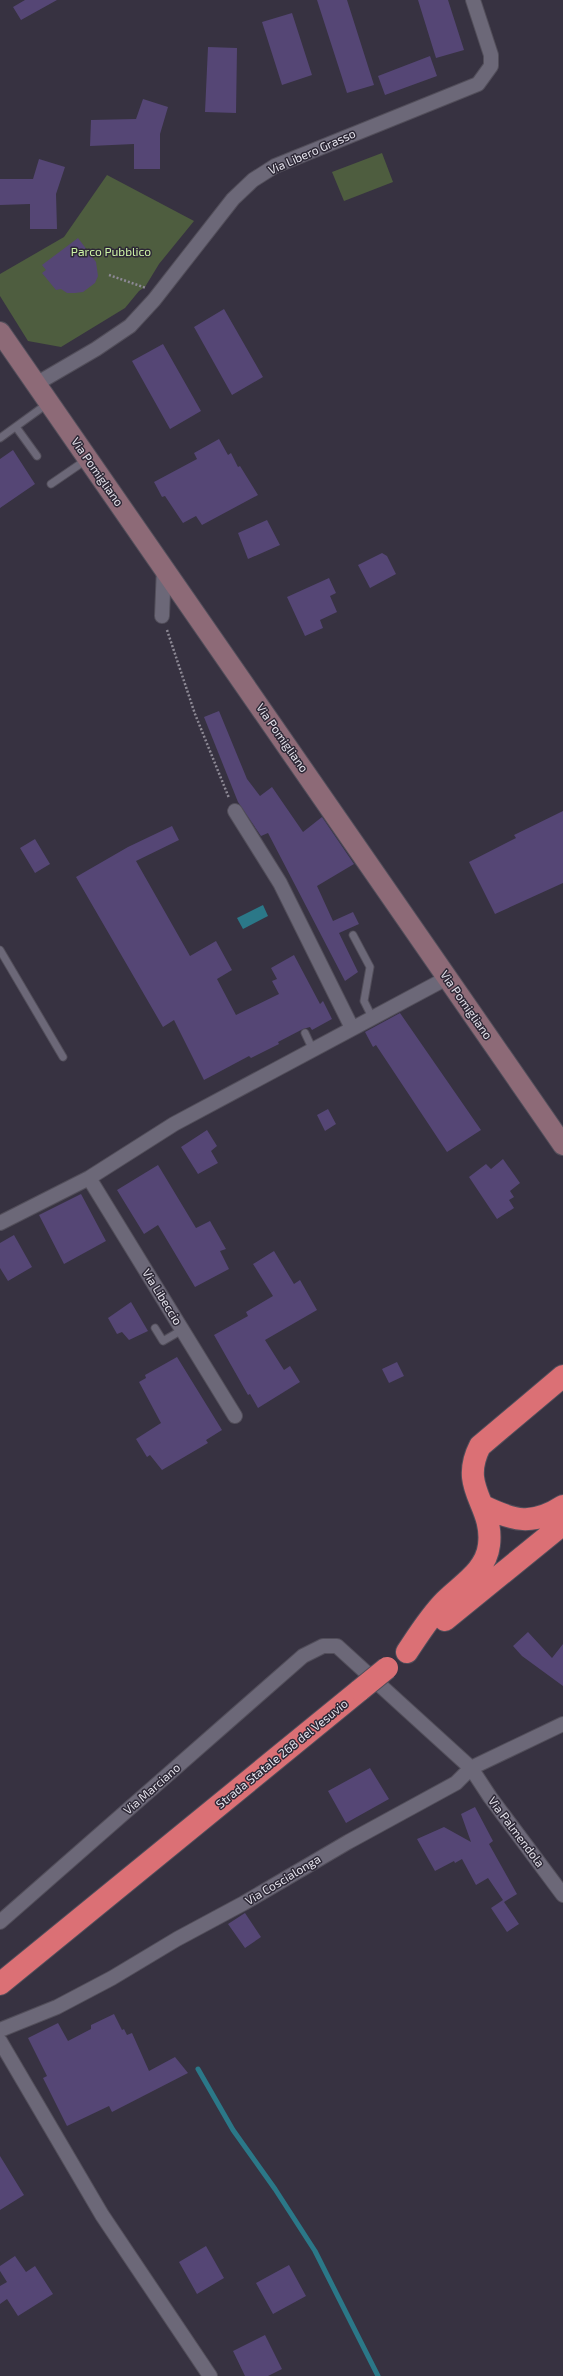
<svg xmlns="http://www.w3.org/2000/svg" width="563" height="2376" font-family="'Exo 2',sans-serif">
<rect width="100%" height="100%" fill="#373241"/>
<!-- green -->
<path fill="#4e5d3f" d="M382,153L393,182L344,201L332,172Z
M107,175L194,221L159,264L145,287L139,291L125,308L61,347L28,341L0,296V274L64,237Z"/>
<!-- water -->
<path fill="#2b7888" d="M263,905L268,916L243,929L237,918Z"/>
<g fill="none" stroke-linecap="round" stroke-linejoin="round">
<!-- stream -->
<path stroke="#2b7888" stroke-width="5" d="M198,2069L233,2130L275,2189L315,2251L378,2376"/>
</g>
<!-- building -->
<path fill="#554675" d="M25,0H57L21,20L13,7Z
M317,0H347L374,85L347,93Z
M418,0H448L464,50L436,58Z
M292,13L312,75L282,85L262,22Z
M208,47L237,48L236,113L205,112Z
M430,56L437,76L385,95L378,76Z
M143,99L168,107L160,134V169H134V144L90,146L91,120L136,119Z
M39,159L65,167L56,194L57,229H30V204L0,205V179H33Z
M78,238L96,262L98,276L95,283L83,292L75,293H67L61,289L56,290L42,273L46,270L42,265Z
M224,309L263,377L232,395L194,327Z
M163,344L201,411L170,429L132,361Z
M219,439L228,455L231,453L238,467L240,466L258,495L202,525L196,516L183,523L165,496L162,497L154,482L197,459L194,453Z
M13,450L35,484L0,508V459Z
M267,520L280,545L248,559L238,533Z
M382,553L387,556L396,574L370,588L358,565Z
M329,578L336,593L330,596L337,612L320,620L323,628L305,636L287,597Z
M219,711L247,779L260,796L272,787L303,832L322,817L354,864L317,886L333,921L353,912L359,924L339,933L358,972L345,981L268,833L261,836L238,802L204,717Z
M563,811V883L495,914L469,862L516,838L514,835Z
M172,826L179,840L136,861L190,956L216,941L232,970L217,979L236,1015L279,994L272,981L277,979L271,968L294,955L320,1004L323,1001L332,1019L312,1030L310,1027L303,1029L278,1042L279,1044L251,1058L249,1056L204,1080L174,1020L163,1027L76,877L128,847Z
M35,839L50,864L35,873L20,848Z
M400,1013L481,1130L447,1152L376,1045L373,1047L365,1032Z
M328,1109L336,1124L325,1131L317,1115Z
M207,1130L217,1146L211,1151L218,1163L198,1174L181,1147Z
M503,1159L520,1183L510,1191L514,1197L509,1200L514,1208L497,1219L469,1177L486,1164L491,1169Z
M158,1165L196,1228L210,1221L226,1249L220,1251L229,1269L195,1287L158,1225L144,1234L117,1190Z
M81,1194L106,1241L64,1264L39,1215Z
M14,1235L32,1267L8,1281L0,1268V1243Z
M274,1251L294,1284L300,1280L317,1310L265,1340L284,1370L290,1366L300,1382L258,1408L250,1394L248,1395L214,1335L248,1316L246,1312L273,1296L253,1264Z
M131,1302L148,1331L129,1340L122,1332L117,1334L108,1318Z
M177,1357L222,1430L206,1440L208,1443L162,1470L150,1455L147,1457L136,1439L161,1423L139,1382L146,1378L145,1375Z
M397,1362L404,1376L389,1383L382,1369Z
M528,1632L552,1658L563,1644V1686L522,1656L513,1646Z
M370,1768L389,1799L346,1823L328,1791Z
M475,1807L493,1841L489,1844L517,1894L504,1902L519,1924L507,1932L491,1908L503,1900L488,1878L476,1885L462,1859L455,1863L454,1861L435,1871L417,1839L444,1827L471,1842L461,1814Z
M245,1913L261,1937L245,1948L228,1924Z
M114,2014L122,2030L124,2029L127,2035L132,2033L149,2071L175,2057L188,2073L112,2112L109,2106L67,2126L43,2078L47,2076L28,2038L58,2023L68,2041L91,2029V2025Z
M0,2156L24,2195L0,2210Z
M206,2246L224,2278L197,2294L179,2262Z
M15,2256L26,2272L35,2266L53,2294L18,2316L7,2299L0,2304V2286L7,2282L0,2271V2266Z
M289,2265L306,2296L273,2314L256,2283Z
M265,2335L282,2369L268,2376H245L233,2351Z"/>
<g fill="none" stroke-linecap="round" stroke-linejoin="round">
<!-- lane casing -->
<g stroke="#524e5a" stroke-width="9">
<path id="lane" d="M16,427L37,456
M0,438L47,404
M51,484L86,460
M353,935L370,967L364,1001L372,1017
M0,950L63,1057
M305,1033L312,1048
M155,1328L163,1341L182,1330"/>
</g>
<!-- street casing -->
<g stroke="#524e5a" stroke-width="16">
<path id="street" d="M36,384L96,349L130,326L154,300L233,199L253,180L275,166L478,84L491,66V55L473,0
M162,616L164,567
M235,811L280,883L352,1028
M89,1178L235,1416
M0,1223L89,1178L174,1124L447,978
M0,1922L303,1656L323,1646H337L471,1768L490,1797L563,1895
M0,2030L57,2007L112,1978L177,1939L244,1903L348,1842L456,1783L471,1768L563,1724
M0,2041L102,2215L210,2376"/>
</g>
<!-- secondary casing -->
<g stroke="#524e5a" stroke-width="22">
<path id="secondary" d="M0,332L563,1145"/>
</g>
<!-- highway casing -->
<g stroke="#524e5a" stroke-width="24">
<path id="highway" d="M483,1506C514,1521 532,1526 563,1506
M445,1620L563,1524
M407,1652C419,1634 430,1616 445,1601C462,1584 486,1571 489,1545C494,1504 458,1489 480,1446L563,1376
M0,1984L360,1690"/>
</g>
<!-- path -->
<path stroke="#8d8995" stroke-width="2.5" stroke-dasharray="2 2" stroke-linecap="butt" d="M109,275L146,288
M167,630L195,714L229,798"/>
<!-- lane -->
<use href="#lane" stroke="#6c6878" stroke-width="7"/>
<!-- street -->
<use href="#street" stroke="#6c6878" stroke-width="14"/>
<!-- secondary -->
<use href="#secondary" stroke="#8d6a77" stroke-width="20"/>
<!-- highway -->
<use href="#highway" stroke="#db7075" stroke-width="22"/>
<!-- highway-bridge casing -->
<g stroke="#524e5a" stroke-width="24" stroke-linecap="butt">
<path id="highway-bridge" d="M360,1690L387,1668"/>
</g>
<!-- highway-bridge -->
<use href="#highway-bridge" stroke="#db7075" stroke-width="22"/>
</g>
<g text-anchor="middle" stroke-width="3" stroke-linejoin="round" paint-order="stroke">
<!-- street labels -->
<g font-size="12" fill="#e5e3ec" stroke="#2d2836">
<text transform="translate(312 152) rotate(-24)" y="4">Via Libero Grasso</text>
<text transform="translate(97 472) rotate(55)" y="4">Via Pomigliano</text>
<text transform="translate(282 738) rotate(55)" y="4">Via Pomigliano</text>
<text transform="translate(466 1005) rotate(55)" y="4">Via Pomigliano</text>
<text transform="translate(162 1297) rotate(58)" y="4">Via Libeccio</text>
<text transform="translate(282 1754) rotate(-39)" y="4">Strada Statale 268 del Vesuvio</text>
<text transform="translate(152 1789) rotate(-41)" y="4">Via Marciano</text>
<text transform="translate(516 1832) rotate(53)" y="4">Via Palmendola</text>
<text transform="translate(283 1880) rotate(-31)" y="4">Via Coscialonga</text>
</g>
<!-- park labels -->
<g font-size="12" fill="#cdf3a6" stroke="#2d2836">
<text x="111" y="256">Parco Pubblico</text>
</g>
</g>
</svg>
